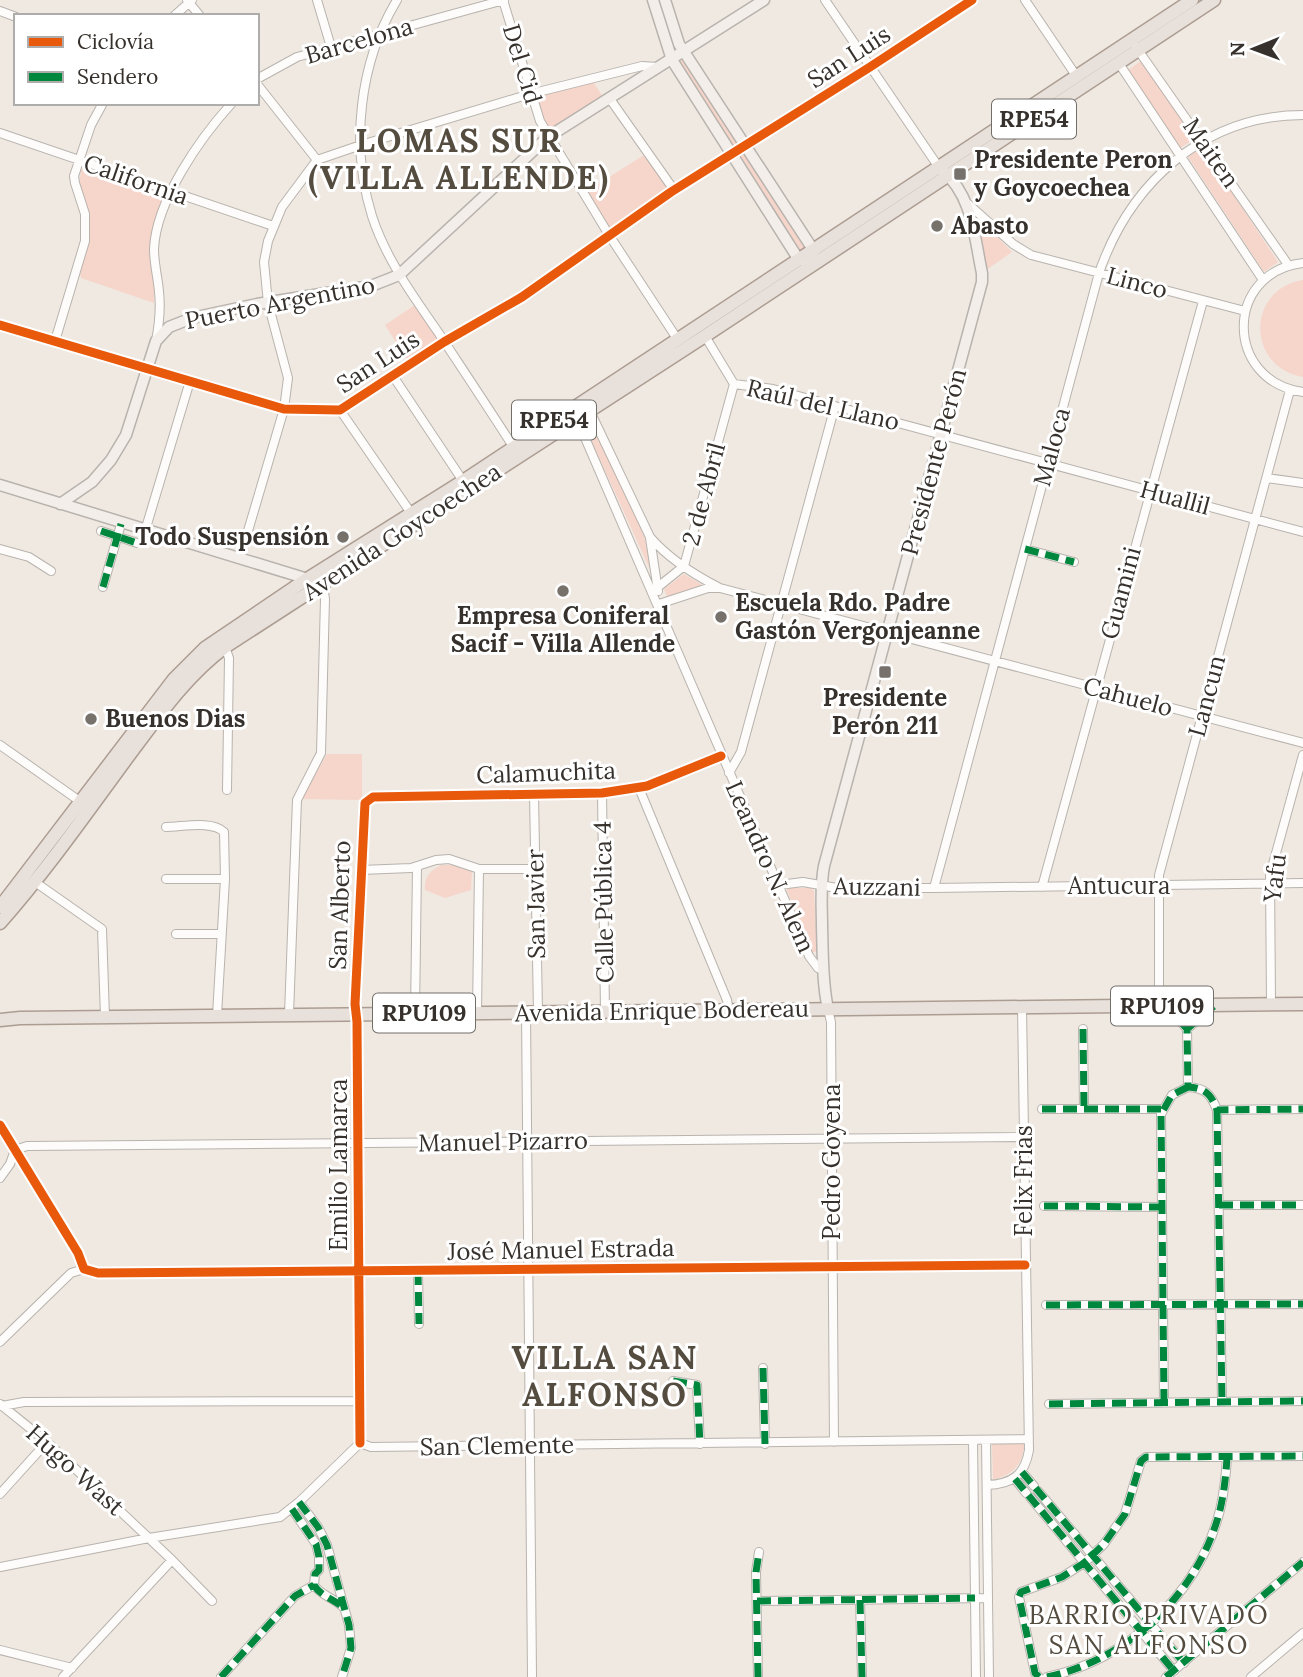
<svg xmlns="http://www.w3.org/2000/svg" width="1303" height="1677" font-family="Lora,serif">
<rect width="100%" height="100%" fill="#f0e9e2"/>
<!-- green -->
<path fill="#f6d5cb" d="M683,59L742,144L733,150L678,61Z
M1141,61L1197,137L1179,149L1127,71Z
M592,80L604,99L548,132L533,96Z
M1202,147L1278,262L1264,272L1188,157Z
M745,148L807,248L800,253L736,154Z
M644,155L668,189L610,231L587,191Z
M82,167L166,196L154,228L150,256L154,277V303L81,278C77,262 89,244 89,228C91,205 74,196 82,167Z
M973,212L1012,252L982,273Z
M1303,280V377C1246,367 1246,289 1303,280Z
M418,303L441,341L408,361L385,325Z
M595,427L644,536L653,576L587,431Z
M684,574L704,586L668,599L664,589Z
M327,754H362V800L300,799Z
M441,865H455L472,872L471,890L445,898L425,890C424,876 430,871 441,865Z
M786,888H811L814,891L817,952H812Z
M1025,1443C1022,1465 1014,1474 993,1480L992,1444Z"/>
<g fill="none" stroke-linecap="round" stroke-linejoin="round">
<!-- street casing -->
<g stroke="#b8b3ad" stroke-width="10">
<path id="street" d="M187,0L200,16
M317,0L331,47
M397,0C359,63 350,146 372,216C386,259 413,296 438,332C463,370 489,409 514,448
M503,0L540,121L609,235L678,340
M825,0L940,169
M1025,0L1077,77
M0,11L16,17
M174,16L192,0
M1136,47L1289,266
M1118,62L1263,280
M257,79L297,57L504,0
M257,84L317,160
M610,99L674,190
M0,133L273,226
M967,203L1013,244L1031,255L1245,311
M1303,263C1224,272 1224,381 1303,392
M0,325L284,409L340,410L444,342L522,297L671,192L870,67L972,0
M705,336L734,384
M55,341L85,241V214L75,183L74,176L91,125L103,103
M156,341C159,325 161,309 159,292C158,278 154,264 154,249C156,201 200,138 232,103
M393,376L463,481
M734,384L773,389L835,406L1303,532
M588,407L650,537C668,558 693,574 718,587
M340,410L411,513
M576,417L809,956L818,968L823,970
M1267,478L1303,483
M101,531L137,543
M145,531L190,381
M650,538L658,591
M0,549L29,557L51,571
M1025,549L1074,562
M240,558L284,409L288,378L268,303L264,262L268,241L282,207L317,160L361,145L530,94L642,66L658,67
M103,587L121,524
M653,591L684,566L734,384
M659,604L708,588H720L1303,743
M225,647L229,658L227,790
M0,745L81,802
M729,773L741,752L835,406
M639,788L727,1000L729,1011
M602,793L605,1012
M534,795L538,1012
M166,827C182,827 212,820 224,832L225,879L217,1015
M361,870L411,868L436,860L449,859L479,869H535
M166,879H225
M35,882L102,929L105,1017
M779,885L803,882L837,888H934L1303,883
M1042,887L1203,301
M934,888L1099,273C1130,183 1204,115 1303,115
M176,934H221
M1271,1004L1270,875L1303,755
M1159,1006V875L1290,390
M1167,1006L1187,1029L1188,1087C1205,1088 1211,1094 1217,1110L1303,1109
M828,1009L831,1022L834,1442
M477,1012L479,869
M526,1012L532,1677
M415,1013L417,867
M289,1014L297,800L321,753L325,599L324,592L319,585
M1083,1029L1084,1109
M1187,1029L1214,1006
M1042,1109H1162
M1217,1110L1222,1402
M0,1125L78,1253L84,1269L98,1273L1025,1265
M15,1150L27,1146L1024,1137
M0,1178L10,1164L15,1150
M1219,1205H1303
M1044,1206L1162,1207
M418,1271L419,1324
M1046,1305L1303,1304
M0,1342L71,1273L84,1269
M763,1368L765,1444
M673,1381L697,1385L700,1444
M1164,1403L1161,1114L1172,1095L1188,1087
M0,1404L47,1442L172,1560L63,1677
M1049,1404L1303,1401
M2,1406L24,1402L360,1401
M973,1440L976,1677
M986,1440L989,1677
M360,1443L357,1022L355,1004L365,803L373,797L602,793L647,786L721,756
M360,1443L371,1447L1029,1439
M1022,1472L1034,1486
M1015,1479L1026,1493
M987,1485C1012,1484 1025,1475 1029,1450L1022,1007
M1038,1491L1184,1663
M0,1494L47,1442
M1030,1497L1174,1671
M299,1502L318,1527L327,1545L349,1625L351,1648L342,1677
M292,1509L316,1544L319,1557V1570L315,1574L314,1585C320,1595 334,1598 343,1607
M172,1560L212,1601
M0,1567L149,1538L280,1517L299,1502L360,1443
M860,1600L862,1677
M757,1601L988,1598
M0,1650L72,1668
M221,1677L295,1596L314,1585
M758,1677L756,1572L759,1552
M1039,1677L1035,1673L1019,1597L1021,1592L1062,1577L1084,1563L1104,1544L1125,1514L1141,1461L1146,1457L1303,1456
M1047,1677C1130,1659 1199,1593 1220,1510C1224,1493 1226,1475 1227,1457
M1166,1677L1303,1562
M1251,1677L1303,1633"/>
</g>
<!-- secondary casing -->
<g stroke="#b8b3ad" stroke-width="13">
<path id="secondary" d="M653,0L672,60L799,260H804
M665,0L679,44L814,251L811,255
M0,485L311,580
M60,504L92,482L111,460L126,435L156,341L169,327L192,318L257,304L371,286L399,275L548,137L764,0
M828,1009C822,982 823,954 822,927C822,906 820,886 824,866L982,282V273C974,236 973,196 942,170"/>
</g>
<!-- primary casing -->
<g stroke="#ac9d92" stroke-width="15">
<path id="primary" d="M0,907L174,679L205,648L307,579L463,481L1192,0
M0,923C46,871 86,814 127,758C158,717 184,678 225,647L705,336L1214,0
M0,1020L20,1018L1303,1004"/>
</g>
<!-- street -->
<use href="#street" stroke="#fdfcfb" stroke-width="8"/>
<!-- secondary -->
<use href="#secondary" stroke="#f3eeea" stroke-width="10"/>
<!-- primary -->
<use href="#primary" stroke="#e8e0da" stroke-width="12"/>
<!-- quiet -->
<path stroke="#00873e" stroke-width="7" stroke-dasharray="14 7" stroke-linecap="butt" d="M101,531L137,543
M1025,549L1074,562
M103,587L121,524
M1167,1006L1187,1029L1188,1087C1205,1088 1211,1094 1217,1110L1303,1109
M1083,1029L1084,1109
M1187,1029L1214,1006
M1042,1109H1162
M1217,1110L1222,1402
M1219,1205H1303
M1044,1206L1162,1207
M418,1271L419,1324
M1046,1305L1303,1304
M763,1368L765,1444
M673,1381L697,1385L700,1444
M1164,1403L1161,1114L1172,1095L1188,1087
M1049,1404L1303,1401
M1022,1472L1184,1663
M1015,1479L1174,1671
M299,1502L318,1527L327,1545L349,1625L351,1648L342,1677
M292,1509L316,1544L319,1557V1570L315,1574L314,1585C320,1596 336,1600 345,1609
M860,1600L862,1677
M757,1601L975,1598
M221,1677L295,1596L314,1585
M758,1677L756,1572L759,1552
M1039,1677L1035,1673L1019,1597L1021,1592L1062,1577L1084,1563L1104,1544L1125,1514L1141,1461L1146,1457L1303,1456
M1047,1677C1130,1659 1199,1593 1220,1510C1224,1493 1226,1475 1227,1457
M1166,1677L1303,1562"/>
<!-- cycleway casing -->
<g stroke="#fff" stroke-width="13">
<path id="cycleway" d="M0,325L284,409L340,410L444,342L522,297L671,192L870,67L972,0
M0,1125L78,1253L84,1269L98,1273L1025,1265
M360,1443L357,1022L355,1004L365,803L373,797L602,793L647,786L721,756"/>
</g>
<!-- cycleway -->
<use href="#cycleway" stroke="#e8590c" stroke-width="9"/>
</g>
<!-- markers -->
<g fill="#77716c" stroke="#fff" stroke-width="2.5">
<rect x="953" y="167" width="14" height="14" rx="3.5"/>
<circle cx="937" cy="226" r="7"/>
<circle cx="343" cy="537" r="7"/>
<circle cx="563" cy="591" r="7"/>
<circle cx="721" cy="617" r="7"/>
<rect x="878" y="665" width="14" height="14" rx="3.5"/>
<circle cx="91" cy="719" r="7"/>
</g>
<g text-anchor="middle" stroke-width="6" stroke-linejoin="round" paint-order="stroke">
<!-- shield labels -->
<g fill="#fff" stroke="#726f6b" stroke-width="2">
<rect x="992" y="99.5" width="84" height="39" rx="5"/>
<rect x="512" y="400.5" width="84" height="39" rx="5"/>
<rect x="1111" y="986.5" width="102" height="39" rx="5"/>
<rect x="373" y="993.5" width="102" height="39" rx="5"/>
</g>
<g font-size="23" font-weight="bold" fill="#36312c">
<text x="1034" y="127">RPE54</text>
<text x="554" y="428">RPE54</text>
<text x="1162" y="1014">RPU109</text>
<text x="424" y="1021">RPU109</text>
</g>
<!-- street labels -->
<g font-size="24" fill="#36312c" stroke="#fff">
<text transform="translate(359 41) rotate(-16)" y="8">Barcelona</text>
<text transform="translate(849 57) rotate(-33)" y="8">San Luis</text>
<text transform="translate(522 64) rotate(73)" y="8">Del Cid</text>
<text transform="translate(1211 153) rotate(55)" y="8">Maiten</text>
<text transform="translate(136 180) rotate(19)" y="8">California</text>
<text transform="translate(1137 283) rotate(15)" y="8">Linco</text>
<text transform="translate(280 303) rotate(-11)" y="8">Puerto Argentino</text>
<text transform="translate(378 362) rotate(-33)" y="8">San Luis</text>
<text transform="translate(823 405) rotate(13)" y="8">Raúl del Llano</text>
<text transform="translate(1052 447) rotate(-75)" y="8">Maloca</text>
<text transform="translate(934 462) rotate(-75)" y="8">Presidente Perón</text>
<text transform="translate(704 494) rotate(-75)" y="8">2 de Abril</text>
<text transform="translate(1175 498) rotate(15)" y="8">Huallil</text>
<text transform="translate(402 532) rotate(-33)" y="8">Avenida Goycoechea</text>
<text transform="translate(1121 593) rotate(-75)" y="8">Guamini</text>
<text transform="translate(1207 696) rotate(-75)" y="8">Lancun</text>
<text transform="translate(1128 697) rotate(15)" y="8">Cahuelo</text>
<text transform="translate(546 773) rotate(-2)" y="8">Calamuchita</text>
<text transform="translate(770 867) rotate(66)" y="8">Leandro N. Alem</text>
<text transform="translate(1275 878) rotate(-83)" y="8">Yafu</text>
<text x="1119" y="894">Antucura</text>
<text transform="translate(877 887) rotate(1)" y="8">Auzzani</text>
<text transform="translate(604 902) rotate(-91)" y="8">Calle Pública 4</text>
<text transform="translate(536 904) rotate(-91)" y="8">San Javier</text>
<text transform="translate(340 905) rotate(-88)" y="8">San Alberto</text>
<text transform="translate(662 1011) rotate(-1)" y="8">Avenida Enrique Bodereau</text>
<text transform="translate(503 1142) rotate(-1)" y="8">Manuel Pizarro</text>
<text transform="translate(832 1162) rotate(-90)" y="8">Pedro Goyena</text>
<text transform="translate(339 1165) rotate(-90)" y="8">Emilio Lamarca</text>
<text transform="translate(1024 1181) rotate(-90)" y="8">Felix Frias</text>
<text transform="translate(561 1250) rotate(-1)" y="8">José Manuel Estrada</text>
<text transform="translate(497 1446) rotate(-1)" y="8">San Clemente</text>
<text transform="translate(75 1470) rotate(42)" y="8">Hugo Wast</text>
</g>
<!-- poi labels -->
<g font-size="24" font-weight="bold" fill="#36312c" stroke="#fff" text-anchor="start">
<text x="974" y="168">Presidente Peron<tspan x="974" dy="28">y Goycoechea</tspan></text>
<text x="951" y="234">Abasto</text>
<text x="329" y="545" text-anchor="end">Todo Suspensión</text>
<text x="735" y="611">Escuela Rdo. Padre<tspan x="735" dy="28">Gastón Vergonjeanne</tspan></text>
<text x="563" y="624" text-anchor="middle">Empresa Coniferal<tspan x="563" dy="28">Sacif - Villa Allende</tspan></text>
<text x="885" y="706" text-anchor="middle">Presidente<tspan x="885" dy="28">Perón 211</tspan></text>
<text x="105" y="727">Buenos Dias</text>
</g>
<!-- neighbourhood labels -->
<g font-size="26" letter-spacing="2" fill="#554c40" stroke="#fff">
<text x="1149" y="1624">BARRIO PRIVADO<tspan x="1149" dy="30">SAN ALFONSO</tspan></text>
</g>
<!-- district labels -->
<g font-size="32" font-weight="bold" letter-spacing="2" fill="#554c40" stroke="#fff">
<text x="459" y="152">LOMAS SUR<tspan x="459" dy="37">(VILLA ALLENDE)</tspan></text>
<text x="605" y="1369">VILLA SAN<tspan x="605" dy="37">ALFONSO</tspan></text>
</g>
</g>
<!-- legend -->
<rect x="14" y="14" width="245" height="91" fill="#ffffff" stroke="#afadab" stroke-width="2"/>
<rect x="28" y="37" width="35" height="10" fill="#e8590c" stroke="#afadab" stroke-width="2"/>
<text x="77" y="49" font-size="21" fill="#36312c">Ciclovía</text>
<rect x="28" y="72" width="35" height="10" fill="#00873e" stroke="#afadab" stroke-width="2"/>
<text x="77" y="84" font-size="21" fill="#36312c">Sendero</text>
<!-- north arrow -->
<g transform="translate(1254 49) rotate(269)" stroke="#ffffff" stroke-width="5" paint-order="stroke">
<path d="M0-5L12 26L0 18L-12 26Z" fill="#36312c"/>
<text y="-10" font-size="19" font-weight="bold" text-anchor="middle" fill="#36312c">N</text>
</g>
</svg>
